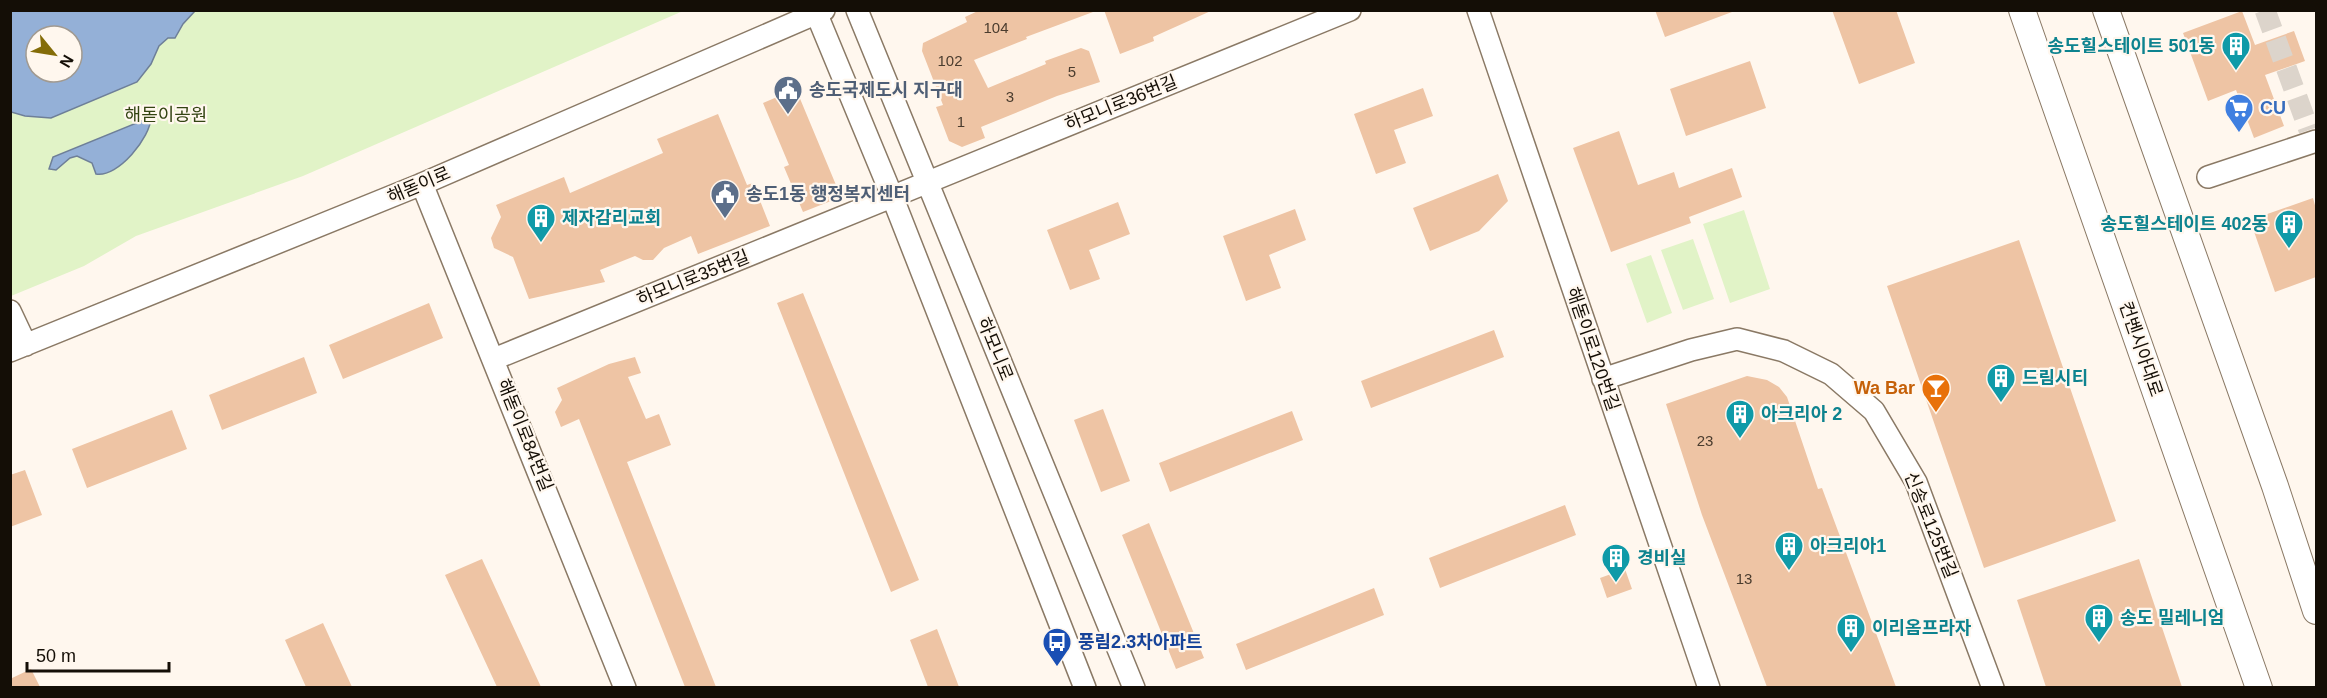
<svg xmlns="http://www.w3.org/2000/svg" width="2327" height="698" font-family="Arial,'Noto Sans KR',sans-serif">
<rect width="100%" height="100%" fill="#fff7ee"/>
<!-- green -->
<path fill="#e1f3c7" fill-rule="evenodd" d="M11,11H683L303,176L136,236L84,266L11,296ZM36,36H72V72H36Z
M1744,210L1770,289L1730,303L1703,224Z
M1693,239L1714,299L1683,310L1661,250Z
M1651,255L1672,313L1647,323L1626,264Z"/>
<!-- water -->
<path fill="#94b0d7" stroke="#6e7f98" stroke-width="1.5" fill-rule="evenodd" d="M10,11L11,10L195,11L183,24L175,38H168L159,46L151,64L137,82L51,118L25,116L11,112ZM36,36H72V72H36Z
M151,117C151,137 118,178 96,174L92,163L77,156L70,158L56,170L49,169L53,157Z"/>
<!-- building -->
<path fill="#eec4a4" d="M980,10L1093,12L1026,37L1027,39L974,60L988,88L1046,64L1045,61L1081,48L1089,51L1100,82L1057,96L981,127L985,138L962,147L949,141L936,107L943,105L922,51L923,43L967,22L965,17Z
M1104,10H1213L1153,37L1154,41L1120,54Z
M1655,10H1731L1732,12L1665,37Z
M1832,10H1896L1915,63L1859,84Z
M2242,11L2255,45L2294,31L2305,61L2265,75L2284,126L2254,138L2236,90L2208,101L2183,33Z
M1750,61L1766,108L1686,136L1670,89Z
M1423,88L1433,116L1394,130L1406,163L1376,174L1354,114Z
M796,89L841,197L803,212L784,167L789,165L763,103Z
M718,114L747,185L753,183L770,226L698,254L691,236L664,248L653,260H643L635,256L600,270L605,282L529,299L513,257L494,248L491,238L501,217L496,205L564,177L570,193L663,153L657,139Z
M1619,131L1638,185L1674,172L1679,188L1732,168L1742,197L1689,217L1691,223L1611,252L1573,148Z
M1498,174L1508,201L1479,231L1430,251L1413,208Z
M2313,198L2316,209V277L2275,292L2250,220Z
M1118,202L1130,234L1089,250L1100,279L1070,290L1047,230Z
M1295,209L1306,240L1269,255L1281,288L1246,301L1223,236Z
M2019,240L2116,521L1984,568L1887,286Z
M803,293L919,580L891,592L777,303Z
M429,303L443,338L343,379L329,345Z
M1494,330L1504,357L1371,408L1361,381Z
M304,357L317,393L222,430L209,395Z
M635,357L641,373L628,377L646,419L659,414L671,445L627,462L716,687H685L579,419L561,427L555,412L562,400L557,388L609,364Z
M1747,376L1767,380L1779,387L1787,397L1818,489L1822,488L1896,687H1767L1702,515L1666,404Z
M1103,409L1130,481L1101,492L1074,420Z
M172,410L187,449L87,488L72,449Z
M1292,411L1303,440L1170,492L1159,463Z
M25,470L42,515L10,527V475Z
M1565,505L1576,535L1440,588L1429,558Z
M1149,523L1204,658L1176,669L1122,535Z
M482,559L541,687H497L445,575Z
M2139,559L2182,687H2046L2017,600Z
M1625,569L1632,589L1607,598L1600,578Z
M1374,588L1384,615L1246,670L1236,644Z
M323,623L352,687H306L285,640Z
M937,629L959,687H928L910,640Z
M31,669L40,687H10V679Z"/>
<g fill="none" stroke-linecap="round" stroke-linejoin="round">
<!-- minor-tunnel -->
<path stroke="#dcd4cb" stroke-width="21" stroke-dasharray="21 10" stroke-linecap="butt" d="M2265,10L2309,130"/>
<!-- minor casing -->
<g stroke="#8a7965" stroke-width="24">
<path id="minor" d="M815,10L892,196L1085,688
M857,10L1134,688
M1478,10L1709,688
M2208,177L2316,141
M422,184L625,688
M10,311L26,345
M10,351L422,184L824,10
M494,359L1350,10
M1603,379L1691,350L1737,339L1784,351L1831,374L1874,411L1916,482L1993,688"/>
</g>
<!-- major casing -->
<g stroke="#8a7965" stroke-width="28">
<path id="major" d="M2022,10L2259,688
M2106,10L2275,486L2316,611"/>
</g>
<!-- minor -->
<use href="#minor" stroke="#fff" stroke-width="21"/>
<!-- major -->
<use href="#major" stroke="#fff" stroke-width="26"/>
</g>
<!-- icons -->
<defs>
<g id="building-pin" transform="scale(1.5)"><path d="M0 17L-7.5 6A9.5 9.5 0 1 1 7.5 6Z" fill="#0f9aa8" stroke="#fff7ee"/><path d="M-4-6H4V6H1V3H-1V6H-4ZM-2.5-4.3h1.7v1.8h-1.7ZM.8-4.3h1.7v1.8H.8ZM-2.5-1h1.7V.8h-1.7ZM.8-1h1.7V.8H.8Z" fill="#fff"/></g>
<g id="civic-pin" transform="scale(1.5)"><path d="M0 17L-7.5 6A9.5 9.5 0 1 1 7.5 6Z" fill="#5c6f8a" stroke="#fff7ee"/><path d="M-.6-6.5H3V-4.5H.6V-3L4-1V1h2V6H-6V1h2V-1L-.6-3ZM-1.2 2.5V6h2.4V2.5Z" fill="#fff"/></g>
<g id="supermarket-pin" transform="scale(1.5)"><path d="M0 17L-7.5 6A9.5 9.5 0 1 1 7.5 6Z" fill="#3f7fe0" stroke="#fff7ee"/><path d="M-6-5.5h2.5l.6 2H6L4.5 2H-2.5L-4.4-4H-6ZM-1.5 3.2a1.3 1.3 0 1 0 .1 0ZM3 3.2a1.3 1.3 0 1 0 .1 0Z" fill="#fff"/></g>
<g id="bar-pin" transform="scale(1.5)"><path d="M0 17L-7.5 6A9.5 9.5 0 1 1 7.5 6Z" fill="#e8710a" stroke="#fff7ee"/><path d="M-6-5H6L.8 .8V4.5H3.5V6h-7V4.5H-.8V.8Z" fill="#fff"/></g>
<g id="bus-pin" transform="scale(1.5)"><path d="M0 17L-7.5 6A9.5 9.5 0 1 1 7.5 6Z" fill="#1a4fb4" stroke="#fff7ee"/><path d="M-5-6H5V4H4V6H2V4H-2V6H-4V4H-5ZM-3.5-4V0h7V-4ZM-3.5 1.2v1.5H-2V1.2ZM2 1.2v1.5H3.5V1.2Z" fill="#fff"/></g>
</defs>
<g fill-rule="evenodd">
<use href="#building-pin" x="2236" y="46"/>
<use href="#civic-pin" x="788" y="90"/>
<use href="#supermarket-pin" x="2239" y="108"/>
<use href="#civic-pin" x="725" y="194"/>
<use href="#building-pin" x="541" y="218"/>
<use href="#building-pin" x="2289" y="224"/>
<use href="#building-pin" x="2001" y="378"/>
<use href="#bar-pin" x="1936" y="388"/>
<use href="#building-pin" x="1740" y="414"/>
<use href="#building-pin" x="1789" y="546"/>
<use href="#building-pin" x="1616" y="558"/>
<use href="#building-pin" x="2099" y="618"/>
<use href="#building-pin" x="1851" y="628"/>
<use href="#bus-pin" x="1057" y="642"/>
</g>
<g text-anchor="middle" stroke-width="4.5" stroke-linejoin="round" paint-order="stroke">
<!-- number labels -->
<g font-size="15" fill="#4a3c2e">
<text x="996" y="33">104</text>
<text x="950" y="66">102</text>
<text x="1072" y="77">5</text>
<text x="1010" y="102">3</text>
<text x="961" y="127">1</text>
<text x="1705" y="446">23</text>
<text x="1744" y="584">13</text>
</g>
<!-- culture labels -->
<g font-size="18" font-weight="bold" fill="#0d838f" stroke="#fff7ee" text-anchor="start">
<text x="2215" y="52" text-anchor="end">송도힐스테이트 501동</text>
<text x="562" y="224">제자감리교회</text>
<text x="2268" y="230" text-anchor="end">송도힐스테이트 402동</text>
<text x="2022" y="384">드림시티</text>
<text x="1761" y="420">아크리아 2</text>
<text x="1810" y="552">아크리아1</text>
<text x="1637" y="564">경비실</text>
<text x="2120" y="624">송도 밀레니엄</text>
<text x="1872" y="634">이리옴프라자</text>
</g>
<!-- service labels -->
<g font-size="18" font-weight="bold" fill="#4e5e75" stroke="#fff7ee" text-anchor="start">
<text x="809" y="96">송도국제도시 지구대</text>
<text x="746" y="200">송도1동 행정복지센터</text>
</g>
<!-- street labels -->
<g font-size="18" fill="#140e06" stroke="#fff7ee">
<text transform="translate(1121 103) rotate(-22)" y="6">하모니로36번길</text>
<text transform="translate(419 185) rotate(-23)" y="6">해돋이로</text>
<text transform="translate(693 278) rotate(-22)" y="6">하모니로35번길</text>
<text transform="translate(995 349) rotate(68)" y="6">하모니로</text>
<text transform="translate(1593 349) rotate(71)" y="6">해돋이로120번길</text>
<text transform="translate(2141 349) rotate(71)" y="6">컨벤시아대로</text>
<text transform="translate(525 435) rotate(68)" y="6">해돋이로84번길</text>
<text transform="translate(1931 525) rotate(68)" y="6">신송로125번길</text>
</g>
<!-- shop labels -->
<g font-size="18" font-weight="bold" fill="#366cbe" stroke="#fff7ee" text-anchor="start">
<text x="2260" y="114">CU</text>
</g>
<!-- park labels -->
<g font-size="18" fill="#334412" stroke="#fff7ee">
<text x="166" y="121">해돋이공원</text>
</g>
<!-- food labels -->
<g font-size="18" font-weight="bold" fill="#c56008" stroke="#fff7ee" text-anchor="end">
<text x="1915" y="394">Wa Bar</text>
</g>
<!-- transit labels -->
<g font-size="18" font-weight="bold" fill="#164399" stroke="#fff7ee" text-anchor="start">
<text x="1078" y="648">풍림2.3차아파트</text>
</g>
</g>
<!-- border -->
<rect width="2327" height="698" fill="none" stroke="#140e06" stroke-width="24"/>
<!-- north arrow -->
<g transform="translate(54 54) rotate(120)"><circle r="28" fill="#fff7ee" stroke="#a19a91" stroke-width="1.5"/>
<path d="M0-4.5L10 22L0 15L-10 22Z" fill="#846c08"/>
<text y="-9" font-size="16" font-weight="bold" text-anchor="middle" fill="#140e06">N</text>
</g>
<!-- scale -->
<path d="M27 662v9h142v-9" fill="none" stroke="#140e06" stroke-width="3"/>
<text x="36" y="662" font-size="18" fill="#140e06" stroke="#fff7ee" stroke-width="4.5" paint-order="stroke">50 m</text>
</svg>
